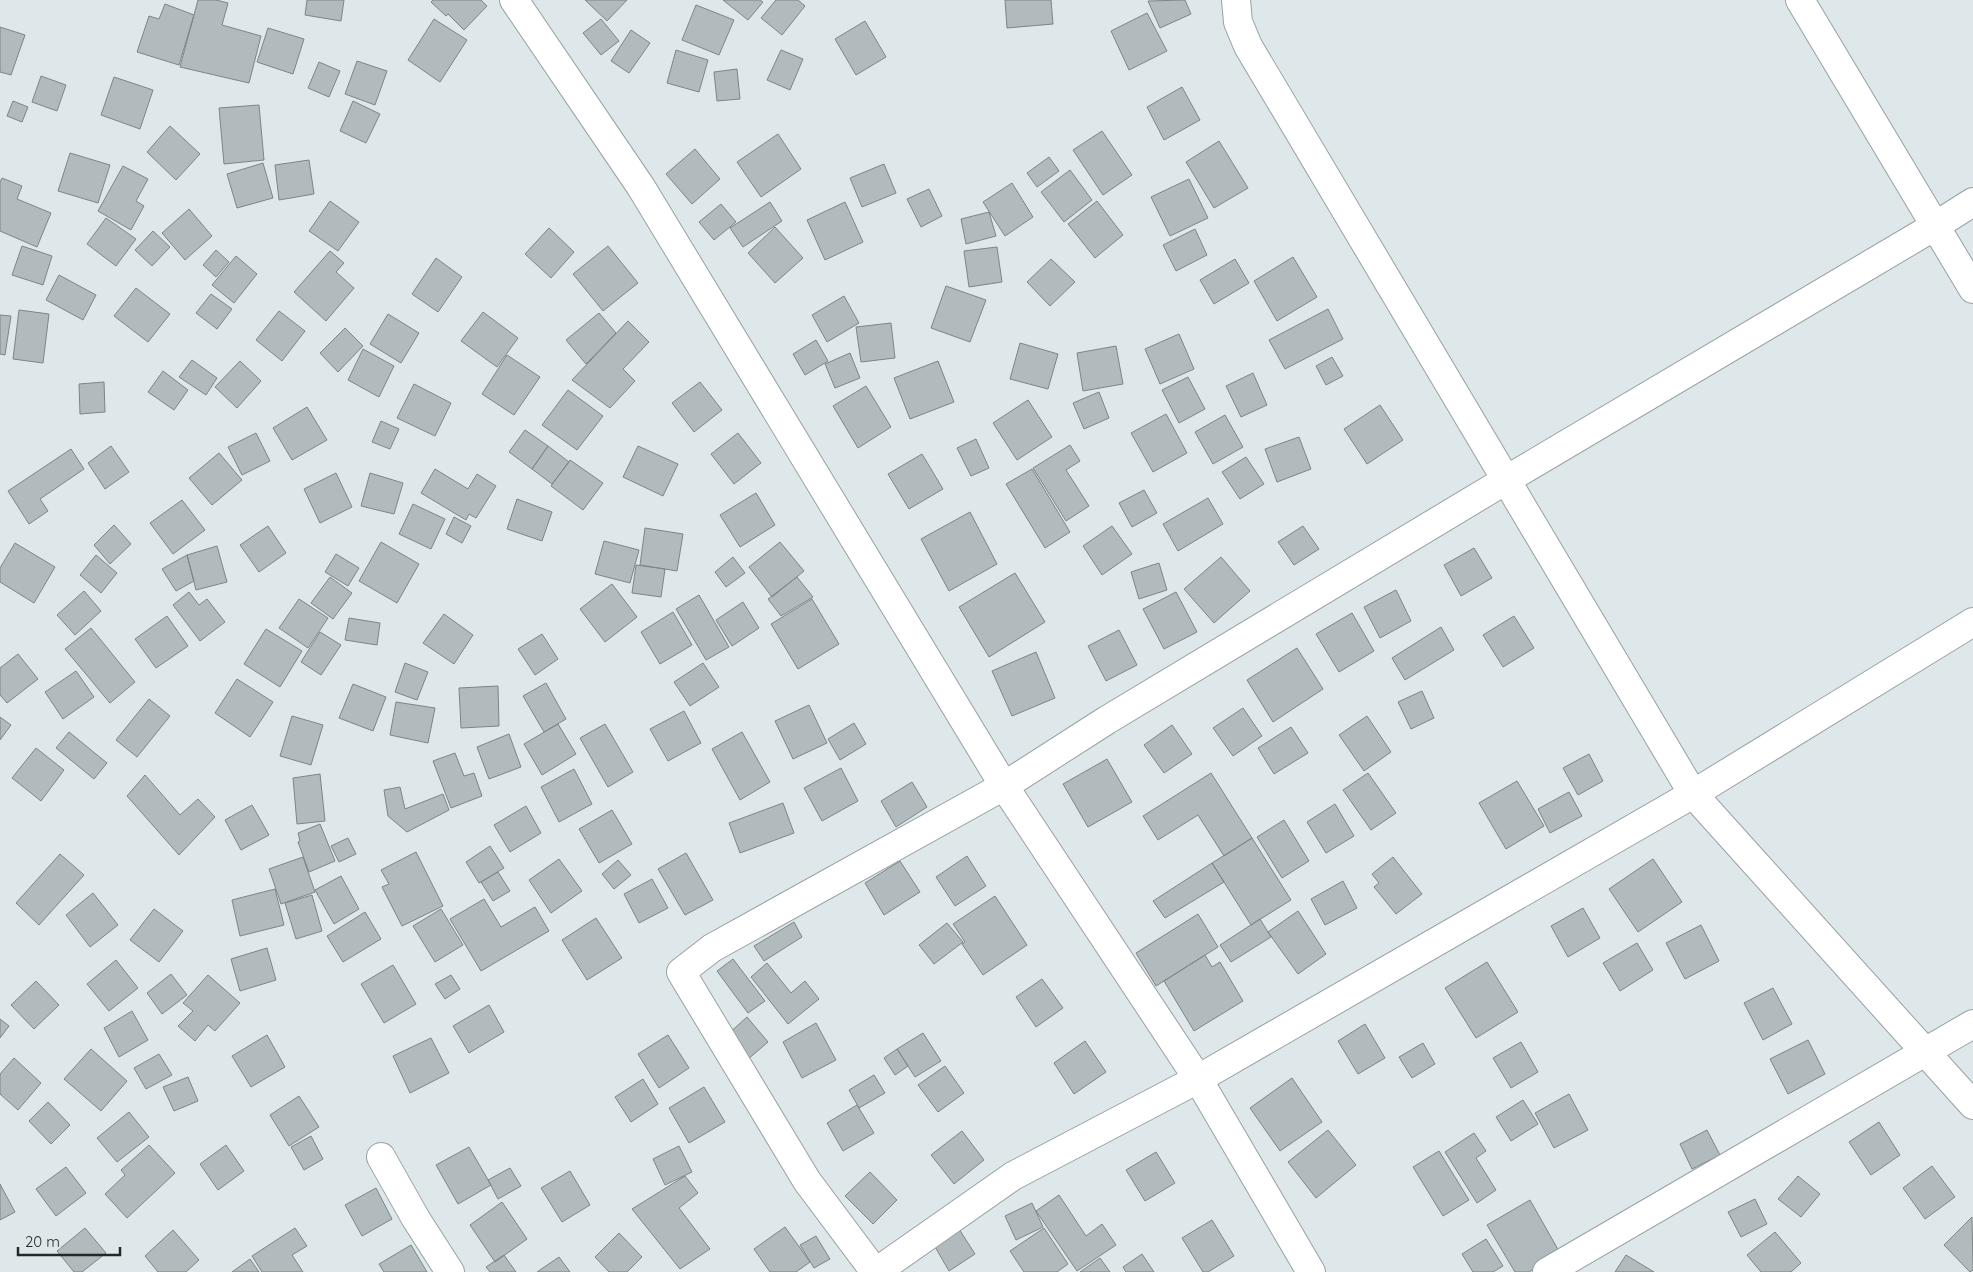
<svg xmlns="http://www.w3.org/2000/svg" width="1973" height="1272" font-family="Quicksand,sans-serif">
<rect width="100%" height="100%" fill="#dee7e9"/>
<!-- building -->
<path fill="#b1babc" stroke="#7d8587" d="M198,0H216L228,3L222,25L261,36L249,83L180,67Z
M307,0H344L341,21L305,15Z
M433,0H481L487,6L464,30L448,14L446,16L431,2Z
M585,0H627L607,21Z
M723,0H760L763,2L748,20Z
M776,0H798L805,6L782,35L761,18Z
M1005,0H1051L1053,24L1007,28Z
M1185,0L1191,14L1160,28L1148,1Z
M165,4L194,15L179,65L137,52L149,16L159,19Z
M696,5L734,20L719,55L682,40Z
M1147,13L1167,51L1129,70L1111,31Z
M434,19L467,40L440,82L408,60Z
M601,19L619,41L601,55L583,33Z
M865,21L886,57L856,75L835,39Z
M0,27L25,35L11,75L0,72Z
M268,28L304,39L293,74L257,62Z
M631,30L650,43L629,73L611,61Z
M676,50L708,60L699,92L667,83Z
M781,50L803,59L790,90L767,80Z
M357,61L387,71L375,105L345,94Z
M319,62L340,71L329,97L308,88Z
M737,69L740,99L717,101L714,72Z
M41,76L66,85L57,111L32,102Z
M114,77L153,90L140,129L101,115Z
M1182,87L1200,120L1164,140L1147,107Z
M13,101L28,107L22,122L7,116Z
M353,101L380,114L366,143L340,131Z
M259,105L264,160L224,164L219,108Z
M170,126L200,154L176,180L147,152Z
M1102,131L1132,175L1103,195L1073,150Z
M778,134L801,169L761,197L737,162Z
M1219,141L1248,188L1214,208L1186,162Z
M695,149L720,179L692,204L666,174Z
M70,153L110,165L98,203L58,191Z
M1049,157L1059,171L1037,187L1027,173Z
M309,160L314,194L279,200L275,165Z
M263,163L273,198L237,208L227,174Z
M884,164L896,193L862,207L850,178Z
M123,166L148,179L136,201L144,206L131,230L98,211Z
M1070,170L1092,200L1064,222L1041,192Z
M2,178L22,186L17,199L51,213L37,247L0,231V182Z
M1189,179L1208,218L1170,236L1151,197Z
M1012,183L1033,217L1005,236L983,202Z
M929,189L942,216L921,227L907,199Z
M330,201L359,222L338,251L309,231Z
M1097,201L1123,235L1095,258L1068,224Z
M770,202L782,221L743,247L730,228Z
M845,202L863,242L825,260L807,220Z
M721,204L736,222L714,240L699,222Z
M189,209L212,236L185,260L162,233Z
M989,212L996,236L966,244L961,219Z
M106,218L136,239L116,266L87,244Z
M775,227L803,258L775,283L748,253Z
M549,228L574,252L551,278L525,254Z
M1195,229L1207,255L1176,271L1163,245Z
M153,231L170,247L152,266L135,250Z
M22,246L52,256L43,285L12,275Z
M608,246L638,283L603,311L573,274Z
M997,247L1002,282L969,287L964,251Z
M216,250L229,262L216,277L203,265Z
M330,251L344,263L336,272L354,288L326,321L294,292Z
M236,256L257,274L234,303L212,285Z
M1293,257L1317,297L1277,321L1254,281Z
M436,258L462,277L438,312L412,294Z
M1051,259L1075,282L1050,306L1027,282Z
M1235,259L1249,283L1214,304L1200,280Z
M59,275L96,295L83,320L46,300Z
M946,286L986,300L970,342L931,328Z
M136,288L170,314L148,342L114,316Z
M211,294L232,309L217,329L196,313Z
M844,296L859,323L827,342L812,315Z
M1328,309L1343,339L1285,369L1269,340Z
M19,310L49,314L43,363L13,359Z
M279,311L305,331L282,361L256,340Z
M483,312L518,338L497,367L461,341Z
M599,313L616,333L586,364L566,340Z
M388,314L419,333L401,363L370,344Z
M0,315L11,316L5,355L0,354Z
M628,321L649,342L623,369L635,381L610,408L572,380Z
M891,323L895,358L861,362L856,327Z
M345,328L363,346L338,372L320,353Z
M1179,334L1194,369L1160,384L1145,349Z
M816,340L828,361L805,375L793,354Z
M1020,343L1058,354L1048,389L1010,379Z
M1116,346L1123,384L1083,391L1077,353Z
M363,349L394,366L379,397L348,380Z
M850,353L860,378L835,388L825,364Z
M507,355L540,377L514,415L482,394Z
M1332,357L1343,376L1326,385L1316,366Z
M192,360L217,378L206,395L179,377Z
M240,361L261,381L237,408L215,387Z
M938,361L954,402L910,419L894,378Z
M163,371L188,390L174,410L148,392Z
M1253,373L1267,405L1241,417L1226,386Z
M1188,377L1205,409L1179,423L1162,390Z
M104,382L105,412L80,414L79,384Z
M700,382L722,410L694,432L672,403Z
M414,384L451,403L435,436L397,418Z
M866,386L891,427L858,448L833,406Z
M568,390L603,416L577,450L542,425Z
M1099,392L1109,418L1084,429L1073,403Z
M1028,400L1052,437L1017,460L993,423Z
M1380,405L1403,440L1367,464L1344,429Z
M307,407L327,440L292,460L273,428Z
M1166,414L1187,453L1153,472L1131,433Z
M1225,415L1243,447L1213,464L1195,432Z
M381,421L399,429L390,449L372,442Z
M525,430L548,446L532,469L509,452Z
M256,433L270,461L242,475L228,447Z
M738,433L761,463L734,484L711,454Z
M1299,437L1311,469L1277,482L1265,449Z
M976,439L989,468L971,476L957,448Z
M1070,445L1080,461L1066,470L1089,506L1066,521L1033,468Z
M111,446L129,472L105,489L88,463Z
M548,446L569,462L552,484L532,469Z
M638,446L678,464L663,496L623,477Z
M71,449L84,469L40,499L48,511L29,524L8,491Z
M219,453L242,480L212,505L189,478Z
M922,454L943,489L909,509L888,474Z
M1246,457L1264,484L1240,499L1222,472Z
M570,460L603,483L583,510L551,486Z
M435,469L468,489L477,474L496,486L476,518L469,514L466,520L421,493Z
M1032,469L1070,532L1045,548L1006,484Z
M336,473L352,507L320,523L304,489Z
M370,473L403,483L394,514L361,506Z
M1144,490L1157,513L1132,527L1119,503Z
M756,493L775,525L740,547L720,515Z
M1208,498L1223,524L1178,551L1163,524Z
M517,499L552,512L542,541L507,529Z
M182,500L205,530L173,554L150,523Z
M413,504L445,519L431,549L399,534Z
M970,512L997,564L949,591L921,539Z
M454,517L471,526L462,543L446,534Z
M114,525L131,544L110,564L94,545Z
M268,526L286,553L259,572L240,545Z
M1112,526L1132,554L1102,575L1083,546Z
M1303,526L1319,549L1294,565L1278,542Z
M645,528L683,534L677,571L640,565Z
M604,541L639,550L630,583L595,574Z
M381,542L419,564L397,603L359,581Z
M780,542L804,571L772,597L749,567Z
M15,543L55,567L34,603L0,582V568Z
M217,546L227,582L196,590L187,555Z
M1474,548L1492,578L1461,596L1444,565Z
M336,554L359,568L348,586L325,572Z
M96,555L117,573L101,593L80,575Z
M187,555L194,581L176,591L162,569Z
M733,557L745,573L726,587L715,572Z
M1221,557L1250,591L1214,623L1184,589Z
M1159,563L1167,590L1139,599L1131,572Z
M636,565L665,569L661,597L632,593Z
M1015,573L1045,622L989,657L959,607Z
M330,577L352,593L333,619L311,603Z
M797,577L813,597L781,616L768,599Z
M612,584L637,617L605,642L580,609Z
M1396,590L1411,621L1380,638L1364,607Z
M84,591L101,611L75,635L57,615Z
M189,592L199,605L207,599L225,622L200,641L173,605Z
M1176,592L1197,632L1164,649L1143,609Z
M699,595L729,647L706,660L676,609Z
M299,599L328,618L308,648L279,628Z
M812,599L839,644L798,669L771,624Z
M743,602L759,628L732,646L716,620Z
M673,612L692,645L660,664L641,632Z
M1352,613L1374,651L1339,672L1316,634Z
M444,614L473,635L454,664L423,643Z
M167,616L188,646L156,668L135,639Z
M1514,616L1534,648L1503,667L1483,635Z
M349,618L380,623L377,645L345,640Z
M1441,627L1454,650L1405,680L1392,658Z
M91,628L135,682L110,703L65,649Z
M266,629L302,651L280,687L244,664Z
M1119,630L1137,665L1106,681L1088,646Z
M320,632L341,645L321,675L301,662Z
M542,634L558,659L535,675L518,649Z
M1297,648L1323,689L1273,722L1247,680Z
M1036,652L1055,698L1012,716L992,671Z
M18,654L38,679L7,703L0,695V668Z
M405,663L428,672L417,700L395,692Z
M703,663L719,687L690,706L674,682Z
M76,671L94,697L63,719L45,692Z
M237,679L273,702L250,737L215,713Z
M546,683L566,719L544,732L523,696Z
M353,684L386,697L373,731L339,718Z
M498,686L499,726L461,728L459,688Z
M1422,691L1434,718L1411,729L1398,702Z
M149,699L170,716L137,757L116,740Z
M396,702L435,708L428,743L390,735Z
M809,705L827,743L793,759L775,721Z
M1243,708L1262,736L1233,756L1213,728Z
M684,711L701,743L668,761L650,729Z
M292,716L323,725L311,765L280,756Z
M1367,716L1391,752L1364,771L1339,735Z
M0,717L11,725L0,740Z
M854,723L866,744L840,760L828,739Z
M558,724L576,754L542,775L524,744Z
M605,724L633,772L608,787L580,738Z
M1172,725L1192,754L1164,773L1144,745Z
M1291,727L1308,753L1274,774L1258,748Z
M69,732L107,763L94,779L56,748Z
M742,732L770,782L740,800L712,749Z
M509,734L521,767L489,779L477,747Z
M36,748L64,770L41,801L12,778Z
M455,753L464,776L474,773L482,796L451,808L433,761Z
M1589,754L1603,781L1578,795L1563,768Z
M1107,759L1132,802L1088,827L1063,784Z
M841,768L858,801L822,821L804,788Z
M574,769L592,804L559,822L541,787Z
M1211,773L1252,838L1224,856L1198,815L1158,840L1143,816Z
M1368,773L1396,813L1371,830L1343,790Z
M320,774L325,821L297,824L293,778Z
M145,775L180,815L198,799L215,817L179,855L127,796Z
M1517,781L1544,826L1506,849L1479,803Z
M912,782L927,807L896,827L881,801Z
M400,787L405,809L443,794L449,810L407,832L388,816L384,790Z
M1569,792L1582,816L1550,833L1538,809Z
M783,803L794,833L740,853L729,823Z
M1335,804L1354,836L1326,853L1307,822Z
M252,805L269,835L241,850L225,820Z
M526,806L541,833L510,852L494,825Z
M612,810L632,844L599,863L579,829Z
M1284,820L1309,861L1282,878L1257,837Z
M320,824L335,861L309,872L298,842L300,841L298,833Z
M348,838L356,854L339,862L331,846Z
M1252,838L1291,900L1251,925L1212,863Z
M490,846L504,868L479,883L466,862Z
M416,852L443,906L402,926L382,887L389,884L381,870Z
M686,853L713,900L685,915L658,869Z
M60,854L84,875L39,925L16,903Z
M967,856L986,886L955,906L936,877Z
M303,857L315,892L281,904L269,869Z
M1393,857L1422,894L1396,914L1374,887L1379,883L1372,874Z
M559,859L582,891L551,913L529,880Z
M1653,859L1682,902L1638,932L1609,889Z
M618,860L631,875L614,889L602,874Z
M900,861L920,892L884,915L865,883Z
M1212,863L1224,882L1165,918L1153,901Z
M498,872L510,891L493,901L481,882Z
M341,876L359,909L334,924L315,890Z
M652,879L668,908L639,923L624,894Z
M1343,881L1357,908L1325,925L1311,899Z
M275,889L284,925L240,936L232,900Z
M93,893L118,925L90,947L66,915Z
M312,895L322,931L296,939L285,903Z
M995,896L1027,945L983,975L962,944L965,942L953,924Z
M484,899L501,927L535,907L549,931L481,971L450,919Z
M1583,908L1600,938L1568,957L1551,926Z
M154,909L183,931L159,962L130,940Z
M441,909L463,945L435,962L413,926Z
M1298,911L1326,954L1298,974L1268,932Z
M365,912L381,939L343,962L327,936Z
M1198,914L1218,947L1156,986L1136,953Z
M596,918L622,958L587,980L562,940Z
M1260,919L1271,937L1231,962L1220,945Z
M794,922L802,937L764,961L754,946Z
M947,923L963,942L934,964L919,945Z
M1701,925L1719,961L1685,979L1666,943Z
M1637,943L1653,970L1620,991L1603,963Z
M267,948L276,980L240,991L231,959Z
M1205,955L1212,967L1220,962L1243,1001L1194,1031L1164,981Z
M733,959L765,1001L748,1013L717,971Z
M116,960L138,988L109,1011L87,984Z
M1487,962L1518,1012L1476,1038L1445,988Z
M767,963L791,993L805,981L819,999L788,1024L751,977Z
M393,965L416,1004L384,1023L361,984Z
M171,974L187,995L162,1014L147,993Z
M208,975L240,1003L215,1031L208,1025L195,1041L178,1026L193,1011L183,1003Z
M451,975L460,989L445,999L435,984Z
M1042,979L1063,1008L1036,1027L1016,997Z
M36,981L59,1005L34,1029L11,1005Z
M1773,988L1792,1024L1763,1040L1744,1003Z
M489,1005L504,1032L469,1053L453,1026Z
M132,1011L148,1040L119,1057L104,1028Z
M747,1017L768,1042L747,1060L727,1035Z
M0,1019L9,1026L0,1038Z
M816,1023L836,1060L802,1078L783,1042Z
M1365,1024L1385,1058L1358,1074L1338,1041Z
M923,1033L941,1061L915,1077L897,1049Z
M267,1035L285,1067L251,1087L232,1056Z
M668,1035L689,1068L659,1088L638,1054Z
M431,1038L449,1073L410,1093L393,1056Z
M1808,1040L1825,1074L1788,1094L1770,1059Z
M1085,1041L1106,1072L1074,1094L1054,1063Z
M1521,1042L1538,1072L1511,1088L1493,1058Z
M1423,1043L1435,1064L1412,1078L1399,1057Z
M91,1049L127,1081L101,1111L64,1079Z
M897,1049L908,1066L895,1075L884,1058Z
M159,1054L172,1075L146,1089L134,1068Z
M14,1058L41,1083L18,1110L0,1094V1074Z
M945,1066L964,1093L938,1112L918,1085Z
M874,1075L885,1093L859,1108L849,1090Z
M188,1077L198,1101L174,1111L163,1087Z
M1292,1078L1322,1122L1280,1151L1250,1108Z
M643,1079L658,1104L631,1122L615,1097Z
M704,1087L725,1122L689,1143L669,1108Z
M1569,1094L1588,1130L1554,1148L1535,1113Z
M299,1096L319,1127L289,1146L270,1115Z
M1523,1100L1538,1124L1511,1141L1496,1117Z
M48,1102L70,1125L51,1144L29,1121Z
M857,1105L874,1133L843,1151L827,1123Z
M129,1112L149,1137L117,1162L97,1138Z
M1879,1122L1900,1155L1871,1175L1849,1142Z
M1328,1130L1356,1165L1316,1198L1288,1162Z
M1707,1130L1720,1155L1692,1169L1680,1144Z
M962,1131L984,1160L954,1184L931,1155Z
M1474,1133L1486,1151L1476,1158L1496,1190L1477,1203L1445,1152Z
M311,1136L323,1159L304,1170L291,1147Z
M149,1145L175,1173L127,1218L105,1194L125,1175L121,1170Z
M226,1145L244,1171L218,1190L200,1164Z
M679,1146L692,1172L665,1185L653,1159Z
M469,1147L491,1185L458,1204L436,1165Z
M1439,1151L1469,1200L1443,1216L1413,1167Z
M1156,1152L1175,1183L1145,1201L1126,1170Z
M1932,1166L1955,1197L1925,1219L1903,1188Z
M66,1167L86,1193L56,1216L36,1189Z
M510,1168L521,1186L498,1199L488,1180Z
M570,1171L590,1205L562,1222L541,1188Z
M870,1172L897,1200L873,1224L845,1196Z
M685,1176L698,1193L679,1208L710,1249L680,1269L632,1209Z
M1798,1176L1820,1194L1801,1217L1778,1199Z
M0,1184L15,1212L0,1220Z
M376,1188L392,1219L362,1236L345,1205Z
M1059,1195L1086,1236L1102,1224L1116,1245L1077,1271L1036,1211Z
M1755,1199L1767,1224L1741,1237L1728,1212Z
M1530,1200L1560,1253L1529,1272H1515L1487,1225Z
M502,1202L527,1239L495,1262L470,1225Z
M1032,1203L1043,1227L1016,1240L1005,1216Z
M1972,1217L1973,1270L1970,1272L1944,1245Z
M1212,1220L1234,1256L1208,1272H1203L1182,1238Z
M785,1227L810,1262L796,1272H770L754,1249Z
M85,1228L106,1253L82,1272H74L57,1251Z
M295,1228L307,1246L292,1255L303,1272H262L252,1256Z
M1044,1228L1068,1264L1057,1272H1024L1010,1251Z
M959,1229L975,1254L949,1271L934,1245Z
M173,1230L199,1260L186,1272H158L145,1256Z
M1775,1232L1801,1263L1791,1272H1761L1747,1255Z
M619,1233L642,1257L627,1272H609L595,1257Z
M816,1236L830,1259L814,1268L800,1245Z
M1486,1239L1503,1266L1493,1272H1473L1462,1254Z
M411,1245L427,1272H384L379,1264Z
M1142,1254L1154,1272H1126L1123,1267Z
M504,1255L516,1272H490L486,1267Z
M1626,1255L1654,1272H1615Z
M559,1257L570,1272H537Z
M1100,1258L1110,1272H1080Z
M250,1259L259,1272H232Z"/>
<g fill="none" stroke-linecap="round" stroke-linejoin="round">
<!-- minor casing -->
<g stroke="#98a1a3" stroke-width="30">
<path id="minor" d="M514,0L641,187L1004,786L1198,1079L1311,1272
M1236,0L1238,22L1248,46L1693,794L1973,1105
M1800,0L1973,289
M381,1157L416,1219L450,1272
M875,1272L807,1181L681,972L712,948L1004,786L1107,720L1506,480L1935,226L1973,202
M876,1272L1013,1176L1198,1079L1693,794L1973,622
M1547,1272L1973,1024"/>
</g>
<!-- minor -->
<use href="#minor" stroke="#fff" stroke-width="28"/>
</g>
<!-- scale -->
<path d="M18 1247v8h102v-8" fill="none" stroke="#242828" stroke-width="2.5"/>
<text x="25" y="1247" font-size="15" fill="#242828" stroke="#dee7e9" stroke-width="4" paint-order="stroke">20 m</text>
</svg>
